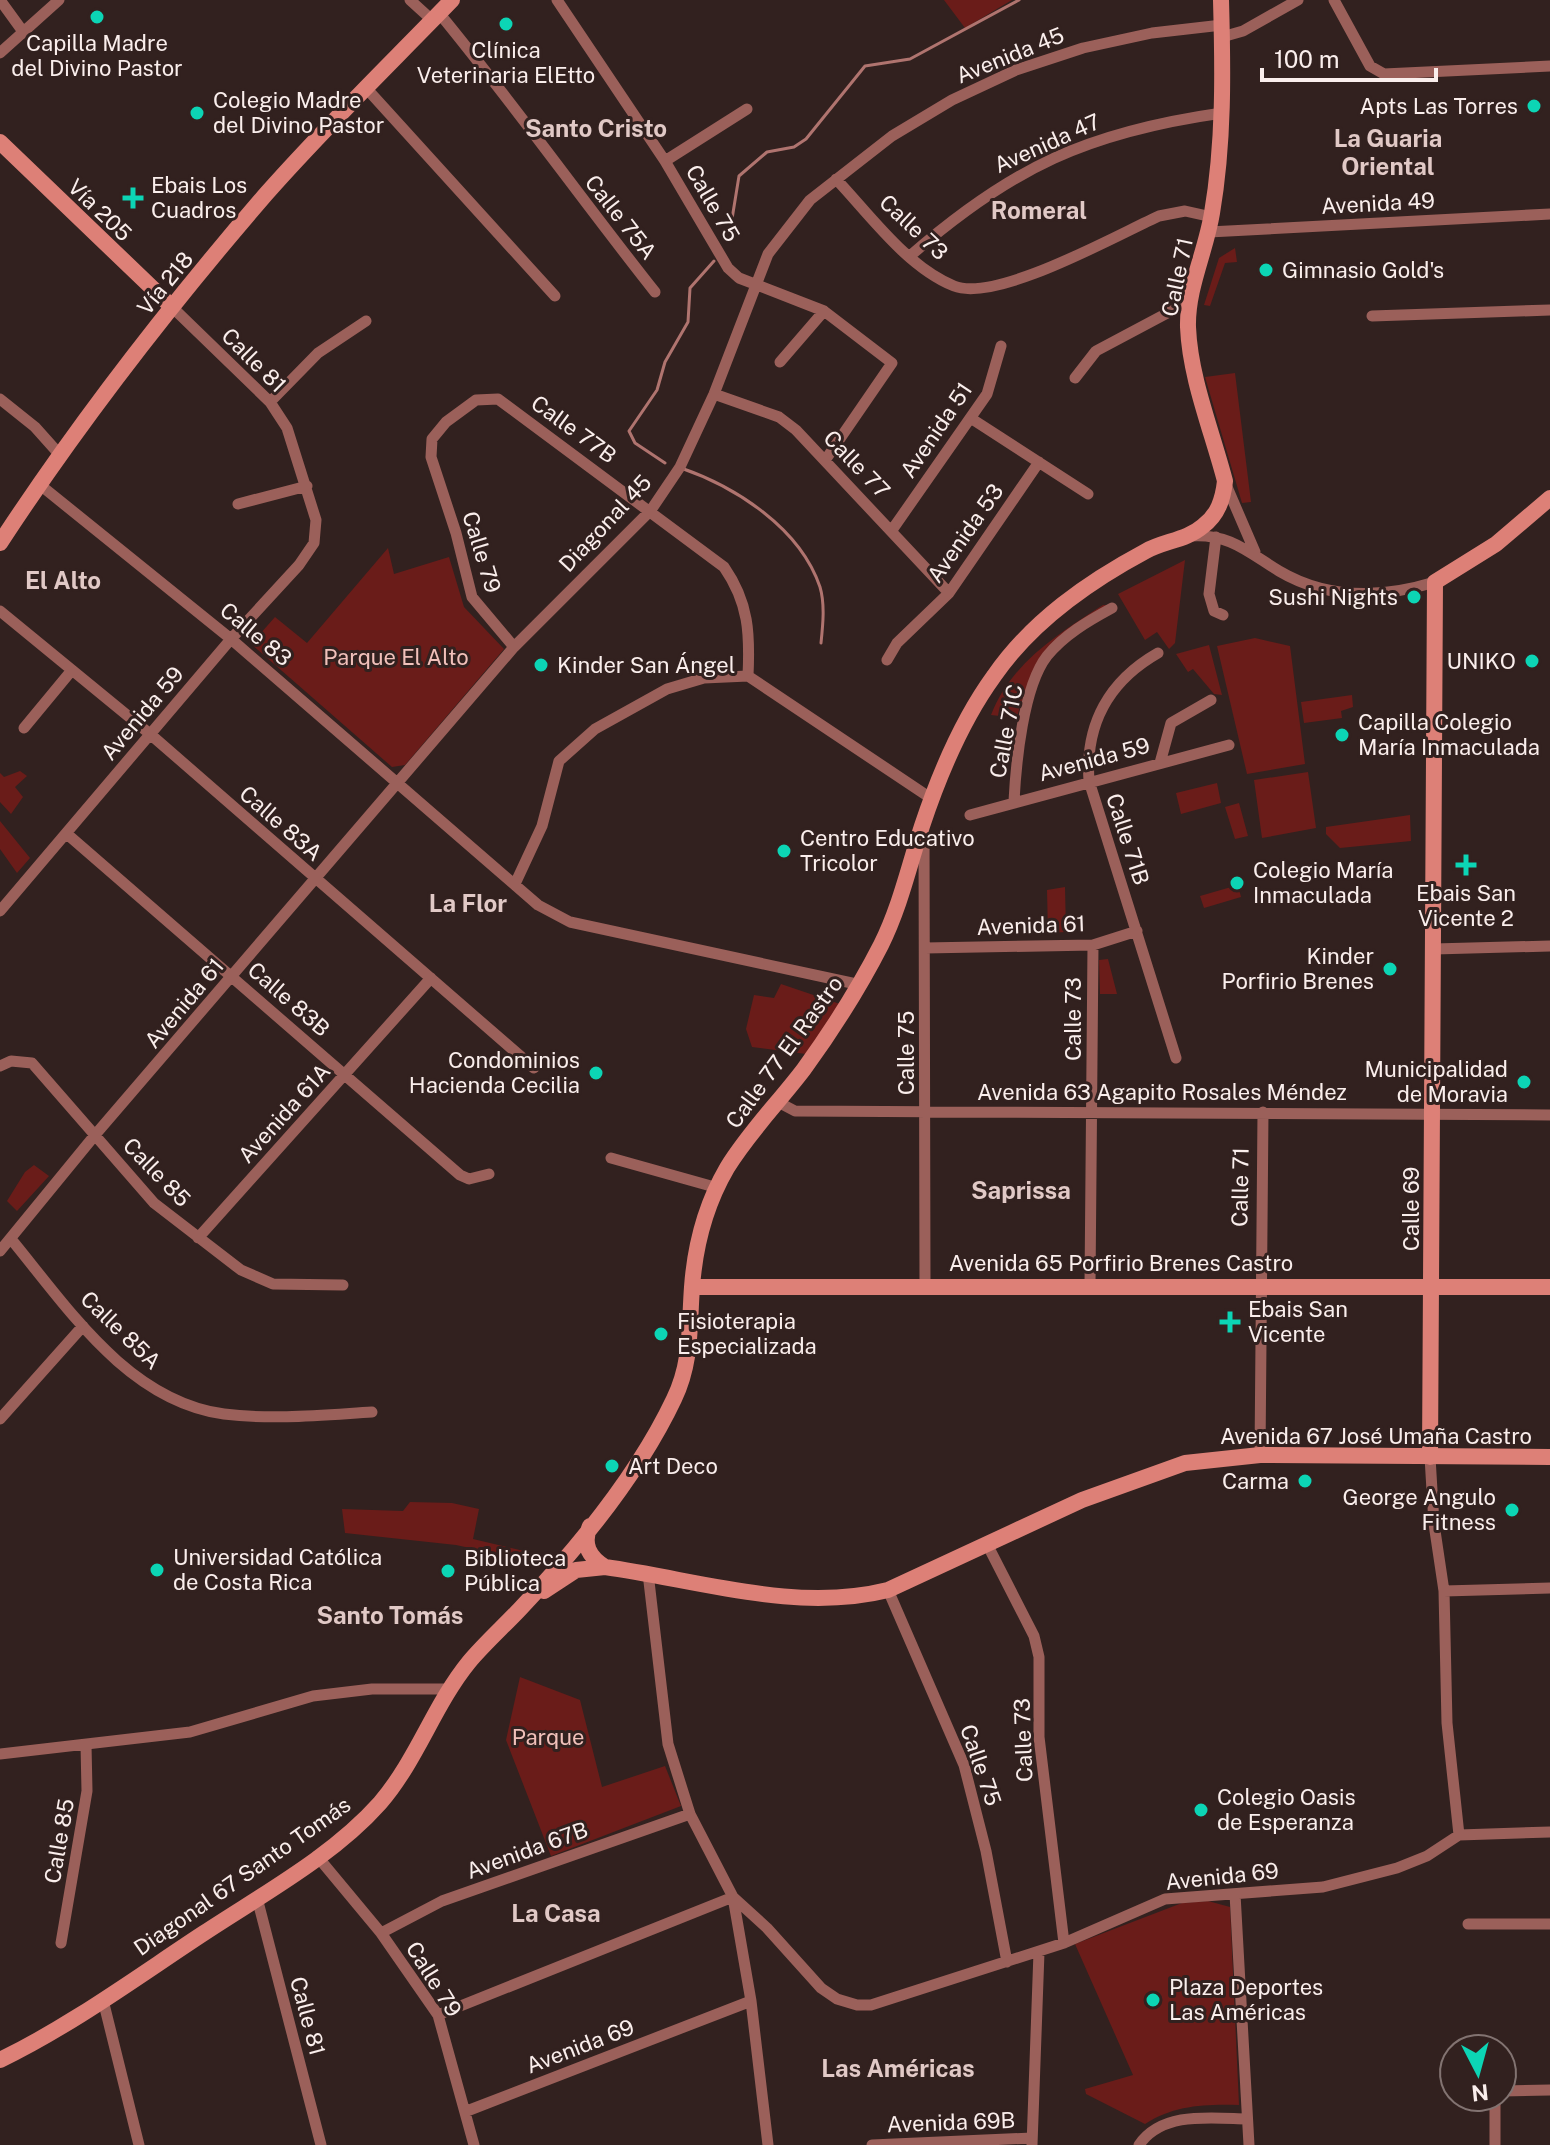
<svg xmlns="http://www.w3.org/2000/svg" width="1550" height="2145" font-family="'Public Sans',sans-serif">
<rect width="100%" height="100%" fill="#32211f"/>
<!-- green -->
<path fill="#6a1c19" d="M944,0H1012L965,28Z
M1235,248L1237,262L1225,263L1210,306L1204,305L1219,258Z
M1235,373L1251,502L1242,503L1205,377Z
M388,548L394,574L449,557L464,607L504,649L405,765L392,767L251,644L275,617L307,643Z
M1185,560L1175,643L1169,649L1157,632L1145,640L1118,594Z
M1103,605H1108C1055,645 1035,651 1017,718L991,715C1011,663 1058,634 1103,605Z
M1255,638L1290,646L1305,764L1247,774L1217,646Z
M1209,645L1222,695L1214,694L1193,669L1188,672L1176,654Z
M1352,695L1353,707L1341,711L1342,718L1304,723L1301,702Z
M20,771L27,776L15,787L23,797L11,814L0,802V773L4,777Z
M1308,772L1316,828L1262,838L1254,780Z
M1217,783L1221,803L1181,814L1176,793Z
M1239,803L1248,836L1235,839L1225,807Z
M1410,815L1411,841L1340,848L1326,834V827Z
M0,821L30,858L17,873L0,849Z
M1238,885L1241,897L1204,908L1200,896Z
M1065,887L1066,932L1048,933L1047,890Z
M1108,959L1117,994H1100L1099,960Z
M781,984L840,1004L806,1054L752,1047L746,1029L754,995L774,998Z
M34,1165L49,1176L17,1211L7,1201L25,1172Z
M410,1502L452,1503L479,1509L473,1539L541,1555L539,1563L456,1545L345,1533L342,1509L403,1511Z
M520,1677L580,1700L602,1787L665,1766L681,1806L551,1856L506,1740Z
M1208,1901L1230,1907L1239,2105C1206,2104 1174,2105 1145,2124L1086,2094L1085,2089L1133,2075L1075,1944L1182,1903Z"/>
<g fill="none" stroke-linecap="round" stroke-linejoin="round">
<!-- stream -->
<path stroke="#b0746f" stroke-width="3" d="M724,238L732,219L739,176L767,152L794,147L806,139L865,66L910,59L1019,0
M665,463L635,443L629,431L657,390L665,362L688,322L690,288L714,261
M681,468C736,487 800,528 820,587C825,604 823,624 821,643"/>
<!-- street -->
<path stroke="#9b605a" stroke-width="11" d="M0,0L24,33
M410,0L432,20
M557,0L665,161L728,268L739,278L824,311L892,363L826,459
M1334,0L1370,66L1384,74L1550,66
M439,13C514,104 582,200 655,292
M1222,37L1243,31L1298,0
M0,53L59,0
M367,89L555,296
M665,161L747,109
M836,179C870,215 907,267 954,286C996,303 1115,236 1159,216L1185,211L1212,217
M1209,232L1550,214
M910,256C1012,167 1088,132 1222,113
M1372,316L1550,310
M780,362L824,311
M1075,378L1096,351L1190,301
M714,394L779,417L796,430L949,593
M0,399L35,427L60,455
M270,402L318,353L366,321
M972,419L1088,494
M39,484L231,639L538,905L570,922L861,985
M1227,487L1255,552
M238,504L307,486
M892,530L987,394L1001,346
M1190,536C1229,533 1248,552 1279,571C1328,600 1383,598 1435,582
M1216,537L1209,594L1214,611L1223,615
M0,611L150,734L534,1068
M514,647L472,597L456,533L431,457L432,439L446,422L476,400L498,399L724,567C749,603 750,634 748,676
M1158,653C1109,681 1085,724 1089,781L1176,1058
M887,660L897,643L949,593L1039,462
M748,676L932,799
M24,728L72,670
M1160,763L1171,723L1211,700
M1014,801C1016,763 1023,687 1047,656C1064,635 1088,621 1112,608
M970,815L1229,745
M67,834L460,1175L469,1179L489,1174
M924,834L925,1285
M515,884L542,826L559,761L595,729L667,689L704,678L748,676
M0,911L231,639L299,565L314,543L316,520L287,428L270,402L172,307
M925,948L1093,945L1137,931
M1434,949L1550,946
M0,1066L11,1061L32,1063L154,1203L241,1270L273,1284L343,1285
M776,1101L795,1111L1550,1115
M611,1158L718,1188
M198,1238L431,978
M11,1239C68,1308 128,1401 224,1414C273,1420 323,1415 372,1412
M0,1251L95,1135L514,647L651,510L680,467L714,394L768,254L810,200L892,136L952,100L1016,70L1083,48L1152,33L1222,25
M1090,1285L1093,945
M0,1419L83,1326
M1260,1455L1263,1112
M1430,1457L1434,1524L1444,1591L1447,1723L1459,1835
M988,1546L1034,1636L1039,1657V1737L1064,1943
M648,1573L668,1744L690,1814L733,1897L751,2001L768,2145
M888,1590L964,1765L986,1851L1007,1962
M1444,1591L1550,1588
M0,1754L190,1732L313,1696L372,1689H450
M317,1856L381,1933L438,2015L474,2145
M1235,1894L1249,2145
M257,1898L321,2145
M1468,1924H1550
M381,1933L442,1901L690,1814
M61,1943L87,1791L86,1745
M103,2000L139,2145
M438,2015L733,1897L767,1928L821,1988L837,1999L857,2005H871L1064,1943L1165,1899L1323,1887L1397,1868L1427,1856L1459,1835L1550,1832
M1502,2091L1550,2090
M1495,2097V2145
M467,2111L751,2001
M872,2145L1032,2138
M1032,2145L1039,1952
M1139,2145C1162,2111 1211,2118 1247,2119"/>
<!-- secondary -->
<path stroke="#dd8077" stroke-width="16" d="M0,142L172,307
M0,543C80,421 171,304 266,194C325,127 390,64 452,0
M692,1287H1550
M1430,1457L1435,582L1496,544L1550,498
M590,1526C582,1544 589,1557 605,1567
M544,1591L576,1570L605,1567C698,1580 796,1613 888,1590L1082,1500L1185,1463L1260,1455L1550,1457
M0,2060C72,2025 137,1977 204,1933C263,1894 333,1856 380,1803C417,1760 434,1705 469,1662C485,1643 503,1627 520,1609C576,1550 639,1473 674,1399C692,1362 689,1327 692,1287C695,1246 706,1204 727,1168C749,1132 779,1102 804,1069C833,1029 859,988 881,945C900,907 909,866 922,826C939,775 962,720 994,676C1032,621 1088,582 1146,551C1164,541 1187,540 1203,526C1218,515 1223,499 1225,481C1212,431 1190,378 1188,327C1187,288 1206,251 1212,213C1224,143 1223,71 1221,0"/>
</g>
<!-- markers -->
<g fill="#0cd5b5" stroke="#32211f" stroke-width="3">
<circle cx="97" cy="17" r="8"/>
<circle cx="506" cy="24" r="8"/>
<circle cx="1534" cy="106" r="8"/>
<circle cx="197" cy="113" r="8"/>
<path d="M129 186h8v8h8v8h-8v8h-8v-8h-8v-8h8z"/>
<circle cx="1266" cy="270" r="8"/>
<circle cx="1414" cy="597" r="8"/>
<circle cx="1532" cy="661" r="8"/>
<circle cx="541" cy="665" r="8"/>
<circle cx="1342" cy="735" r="8"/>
<circle cx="784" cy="851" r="8"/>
<path d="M1462 853h8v8h8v8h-8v8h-8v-8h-8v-8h8z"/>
<circle cx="1237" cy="883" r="8"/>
<circle cx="1390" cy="969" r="8"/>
<circle cx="596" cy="1073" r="8"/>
<circle cx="1524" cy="1082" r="8"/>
<path d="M1226 1310h8v8h8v8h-8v8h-8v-8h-8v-8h8z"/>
<circle cx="661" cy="1334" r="8"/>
<circle cx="612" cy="1466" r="8"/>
<circle cx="1305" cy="1481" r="8"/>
<circle cx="1512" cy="1510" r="8"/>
<circle cx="157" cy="1570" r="8"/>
<circle cx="448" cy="1571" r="8"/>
<circle cx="1201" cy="1810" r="8"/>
<circle cx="1153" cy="2000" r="8"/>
</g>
<g text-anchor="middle" stroke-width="6" stroke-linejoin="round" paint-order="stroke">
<!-- poi labels -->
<g font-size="22" fill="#faeeec" stroke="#32211f" text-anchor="start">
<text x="97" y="51" text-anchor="middle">Capilla Madre<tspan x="97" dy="25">del Divino Pastor</tspan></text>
<text x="506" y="58" text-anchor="middle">Clínica<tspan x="506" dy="25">Veterinaria ElEtto</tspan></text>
<text x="213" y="108">Colegio Madre<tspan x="213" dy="25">del Divino Pastor</tspan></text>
<text x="1518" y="114" text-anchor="end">Apts Las Torres</text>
<text x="151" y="193">Ebais Los<tspan x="151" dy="25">Cuadros</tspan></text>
<text x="1282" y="278">Gimnasio Gold's</text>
<text x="1398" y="605" text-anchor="end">Sushi Nights</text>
<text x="1516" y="669" text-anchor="end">UNIKO</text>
<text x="557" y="673">Kinder San Ángel</text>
<text x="1358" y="730">Capilla Colegio<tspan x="1358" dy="25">María Inmaculada</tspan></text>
<text x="800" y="846">Centro Educativo<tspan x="800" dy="25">Tricolor</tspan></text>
<text x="1253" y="878">Colegio María<tspan x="1253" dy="25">Inmaculada</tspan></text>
<text x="1466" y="901" text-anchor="middle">Ebais San<tspan x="1466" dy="25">Vicente 2</tspan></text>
<text x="1374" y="964" text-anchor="end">Kinder<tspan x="1374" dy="25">Porfirio Brenes</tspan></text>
<text x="580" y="1068" text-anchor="end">Condominios<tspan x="580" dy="25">Hacienda Cecilia</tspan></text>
<text x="1508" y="1077" text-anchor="end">Municipalidad<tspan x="1508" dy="25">de Moravia</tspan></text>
<text x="1248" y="1317">Ebais San<tspan x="1248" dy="25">Vicente</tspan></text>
<text x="677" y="1329">Fisioterapia<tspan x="677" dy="25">Especializada</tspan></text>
<text x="628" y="1474">Art Deco</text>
<text x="1289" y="1489" text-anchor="end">Carma</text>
<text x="1496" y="1505" text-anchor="end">George Angulo<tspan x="1496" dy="25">Fitness</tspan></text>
<text x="173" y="1565">Universidad Católica<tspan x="173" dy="25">de Costa Rica</tspan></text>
<text x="464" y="1566">Biblioteca<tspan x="464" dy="25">Pública</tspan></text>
<text x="1217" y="1805">Colegio Oasis<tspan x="1217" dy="25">de Esperanza</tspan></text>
<text x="1169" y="1995">Plaza Deportes<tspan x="1169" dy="25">Las Américas</tspan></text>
</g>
<!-- street labels -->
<g font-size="22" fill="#faeeec" stroke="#32211f">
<text transform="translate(1010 55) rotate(-22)" y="8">Avenida 45</text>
<text transform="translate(1047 143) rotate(-24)" y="8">Avenida 47</text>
<text transform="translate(713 203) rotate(60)" y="8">Calle 75</text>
<text transform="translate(1378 203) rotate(-3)" y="8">Avenida 49</text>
<text transform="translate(100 210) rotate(44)" y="8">Vía 205</text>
<text transform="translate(621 217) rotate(52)" y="8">Calle 75A</text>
<text transform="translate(914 227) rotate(43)" y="8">Calle 73</text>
<text transform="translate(1177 277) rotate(-78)" y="8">Calle 71</text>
<text transform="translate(165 283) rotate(-51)" y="8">Vía 218</text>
<text transform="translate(254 360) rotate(45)" y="8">Calle 81</text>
<text transform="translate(574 429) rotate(36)" y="8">Calle 77B</text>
<text transform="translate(936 430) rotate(-56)" y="8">Avenida 51</text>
<text transform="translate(857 464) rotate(46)" y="8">Calle 77</text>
<text transform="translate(605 523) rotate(-47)" y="8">Diagonal 45</text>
<text transform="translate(965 533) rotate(-55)" y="8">Avenida 53</text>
<text transform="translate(482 552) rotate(73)" y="8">Calle 79</text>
<text transform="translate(256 634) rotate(40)" y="8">Calle 83</text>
<text transform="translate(142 713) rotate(-50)" y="8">Avenida 59</text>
<text transform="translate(1006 731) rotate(-79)" y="8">Calle 71C</text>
<text transform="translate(1094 759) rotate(-15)" y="8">Avenida 59</text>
<text transform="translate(281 823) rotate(41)" y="8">Calle 83A</text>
<text transform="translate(1128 839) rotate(72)" y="8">Calle 71B</text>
<text transform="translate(1031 925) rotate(-2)" y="8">Avenida 61</text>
<text transform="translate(289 999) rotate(41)" y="8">Calle 83B</text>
<text transform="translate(184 1003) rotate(-50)" y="8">Avenida 61</text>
<text transform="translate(1073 1019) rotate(-90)" y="8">Calle 73</text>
<text transform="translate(784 1052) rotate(-54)" y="8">Calle 77 El Rastro</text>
<text transform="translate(906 1053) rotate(-90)" y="8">Calle 75</text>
<text x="1162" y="1100">Avenida 63 Agapito Rosales Méndez</text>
<text transform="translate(284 1113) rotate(-48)" y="8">Avenida 61A</text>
<text transform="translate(157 1172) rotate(46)" y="8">Calle 85</text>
<text transform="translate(1240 1187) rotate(-89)" y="8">Calle 71</text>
<text transform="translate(1411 1209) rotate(-90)" y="8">Calle 69</text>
<text x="1121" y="1271">Avenida 65 Porfirio Brenes Castro</text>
<text transform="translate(121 1330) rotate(44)" y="8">Calle 85A</text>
<text x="1376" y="1444">Avenida 67 José Umaña Castro</text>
<text transform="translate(1023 1740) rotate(-92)" y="8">Calle 73</text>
<text transform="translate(981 1765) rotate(71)" y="8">Calle 75</text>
<text transform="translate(59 1841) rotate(-80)" y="8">Calle 85</text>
<text transform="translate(527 1850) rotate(-20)" y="8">Avenida 67B</text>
<text transform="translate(242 1876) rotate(-35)" y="8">Diagonal 67 Santo Tomás</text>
<text transform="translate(1222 1876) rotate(-6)" y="8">Avenida 69</text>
<text transform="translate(434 1979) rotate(58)" y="8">Calle 79</text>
<text transform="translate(308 2016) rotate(75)" y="8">Calle 81</text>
<text transform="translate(580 2046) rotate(-21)" y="8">Avenida 69</text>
<text transform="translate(951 2122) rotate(-2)" y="8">Avenida 69B</text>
</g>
<!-- park labels -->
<g font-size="22" fill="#f1c0ba" stroke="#32211f">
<text x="396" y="665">Parque El Alto</text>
<text x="548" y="1745">Parque</text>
</g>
<!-- neighbourhood labels -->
<g font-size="24" font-weight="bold" fill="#e1c9c6" stroke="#32211f">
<text x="596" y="137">Santo Cristo</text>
<text x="1388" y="147">La Guaria<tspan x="1388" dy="28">Oriental</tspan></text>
<text x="1039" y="219">Romeral</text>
<text x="63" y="589">El Alto</text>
<text x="468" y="912">La Flor</text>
<text x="1021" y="1199">Saprissa</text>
<text x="390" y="1624">Santo Tomás</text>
<text x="556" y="1922">La Casa</text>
<text x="898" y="2077">Las Américas</text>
</g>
</g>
<!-- north arrow -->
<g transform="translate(1478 2073) rotate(174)"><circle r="38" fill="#32211f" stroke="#827371" stroke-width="2"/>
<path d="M0-6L14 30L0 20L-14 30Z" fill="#0cd5b5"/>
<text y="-12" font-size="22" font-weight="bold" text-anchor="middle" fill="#faeeec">N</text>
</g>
<!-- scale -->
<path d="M1262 68v12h174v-12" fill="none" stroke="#faeeec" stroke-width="4"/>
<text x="1274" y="68" font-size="24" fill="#faeeec" stroke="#32211f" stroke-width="6" paint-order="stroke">100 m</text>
</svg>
